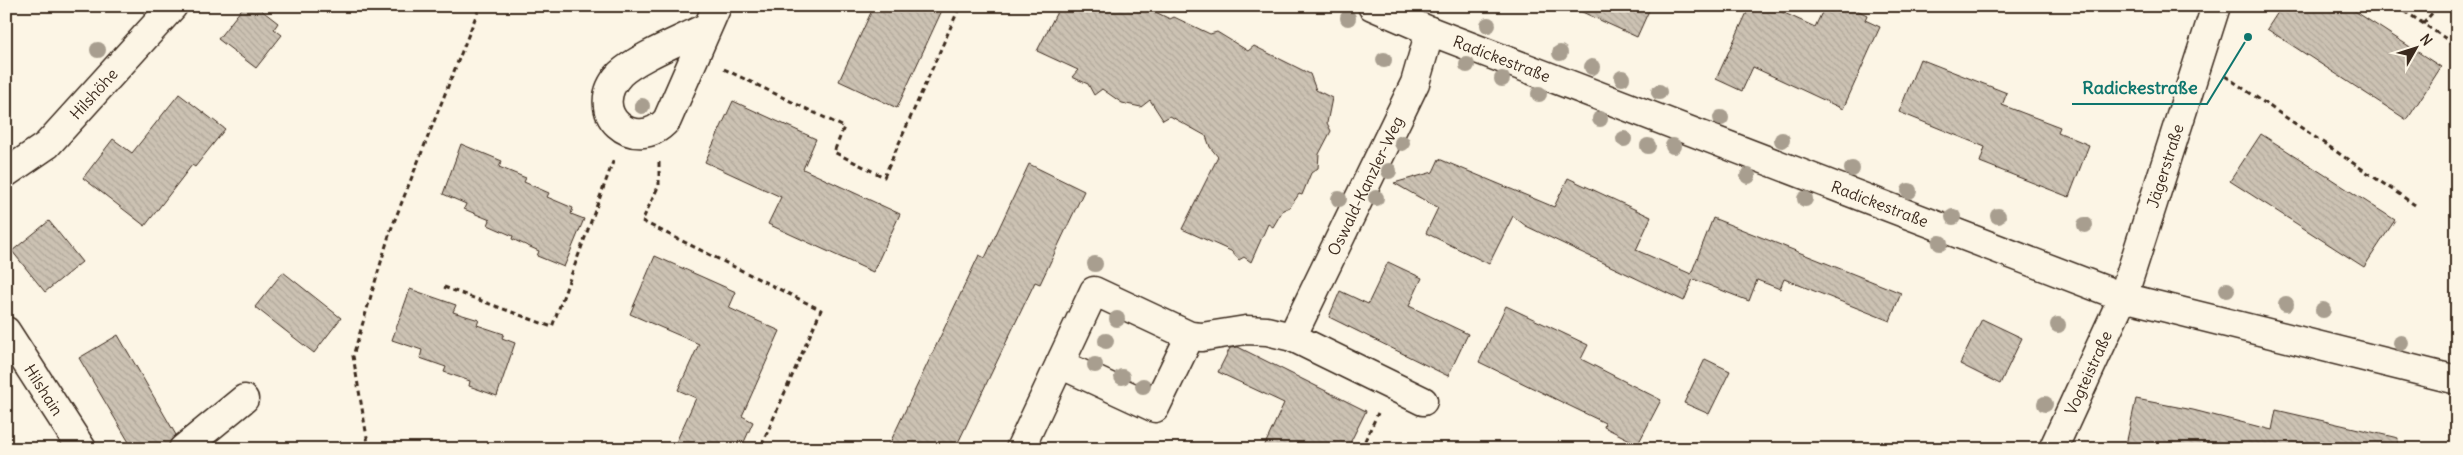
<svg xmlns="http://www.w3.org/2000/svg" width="2463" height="455" viewBox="0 0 2463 455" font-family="Delius,sans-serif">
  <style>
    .building { fill: url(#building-back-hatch); stroke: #3b2a1e }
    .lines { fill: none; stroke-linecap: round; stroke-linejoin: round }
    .minor-casing { stroke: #3b2a1e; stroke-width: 31 }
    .path { stroke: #3b2a1e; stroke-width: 3; stroke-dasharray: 5 4; stroke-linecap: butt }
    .minor { stroke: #fcf5e5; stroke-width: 28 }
    .tree { fill: #a89e8f }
    .labels { text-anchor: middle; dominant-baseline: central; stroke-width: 5; stroke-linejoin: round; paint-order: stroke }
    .street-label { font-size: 16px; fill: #3b2a1e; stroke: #fcf5e5 }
    .leader { fill: none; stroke: #0f766e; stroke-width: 2 }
    .callout-dot { fill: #0f766e; stroke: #fcf5e5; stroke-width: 2 }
    .callout-label { font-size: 18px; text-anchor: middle; font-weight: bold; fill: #0f766e; stroke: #fcf5e5; stroke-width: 5; stroke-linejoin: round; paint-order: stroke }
  </style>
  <defs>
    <pattern id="building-back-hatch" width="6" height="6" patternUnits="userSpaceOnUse" patternTransform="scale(1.25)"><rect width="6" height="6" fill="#ccc2b3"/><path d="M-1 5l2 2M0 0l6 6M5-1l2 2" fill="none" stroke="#b0a79a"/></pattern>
  </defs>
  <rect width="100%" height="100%" fill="#fcf5e5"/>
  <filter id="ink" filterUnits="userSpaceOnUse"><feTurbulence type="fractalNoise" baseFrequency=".02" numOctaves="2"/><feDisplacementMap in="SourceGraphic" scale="10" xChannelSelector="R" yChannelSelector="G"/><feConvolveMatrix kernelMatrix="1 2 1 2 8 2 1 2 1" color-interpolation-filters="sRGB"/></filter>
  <g filter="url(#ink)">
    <!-- building -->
    <g class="building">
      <polygon points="244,6 256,6 278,23 274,29 282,35 256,68 218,39"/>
      <polygon points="874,6 944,6 897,108 839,81"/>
      <polygon points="1060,6 1143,6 1170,19 1174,17 1210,34 1217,32 1248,51 1254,46 1310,74 1316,90 1332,98 1327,123 1331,131 1319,154 1318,168 1311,173 1302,195 1299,194 1290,207 1283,210 1273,227 1268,224 1251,262 1244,257 1239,260 1231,251 1182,229 1218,157 1210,147 1206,136 1170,116 1163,120 1150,100 1141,107 1122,103 1102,89 1094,95 1088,84 1072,77 1078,70 1037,51"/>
      <polygon points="1569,6 1651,6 1637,37"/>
      <polygon points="1750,6 1769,6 1815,27 1825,6 1849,6 1867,15 1865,20 1880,27 1843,109 1753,67 1742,91 1716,79"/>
      <polygon points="2282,6 2347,6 2441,67 2407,120 2267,29"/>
      <polygon points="1920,59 2007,93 2002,105 2060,127 2058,132 2089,145 2069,197 1980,162 1985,147 1899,112"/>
      <polygon points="179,94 225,129 195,167 192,165 145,226 83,178 113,139 132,153"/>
      <polygon points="733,101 816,139 803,169 900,214 873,272 768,224 781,197 705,162"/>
      <polygon points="2261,134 2395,220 2364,267 2230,181"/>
      <polygon points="461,144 502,161 499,167 526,178 524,182 549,193 547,197 573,208 571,214 584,219 564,267 537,256 539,251 512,239 513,236 488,225 490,220 464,209 466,204 443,194"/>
      <polygon points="1439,159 1554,207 1568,178 1651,217 1636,250 1691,274 1713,218 1901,293 1890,321 1784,279 1780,289 1757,280 1749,301 1693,279 1684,301 1526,226 1513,216 1489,264 1426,233 1438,208 1394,183 1433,172"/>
      <polygon points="1029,164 1084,191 1040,284 1035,282 955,449 887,449 979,255 985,258"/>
      <polygon points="49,221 82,262 45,292 12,251"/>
      <polygon points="655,256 736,292 729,308 780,331 742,416 753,422 741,449 673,449 696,398 678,390 699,344 630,314"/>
      <polygon points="1388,262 1422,278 1409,306 1468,334 1448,376 1329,317 1340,291 1368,304"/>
      <polygon points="283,272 341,318 314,353 255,307"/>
      <polygon points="410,289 456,305 453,312 479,320 477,325 504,334 502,338 515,343 497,396 469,386 470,381 444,372 446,367 420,358 422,350 392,340"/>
      <polygon points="1506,306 1588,345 1581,359 1661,400 1638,444 1604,427 1605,423 1479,362"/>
      <polygon points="1982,319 2022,338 2000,384 1960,364"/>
      <polygon points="118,335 176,435 168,446 163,449 133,449 79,358"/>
      <polygon points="1238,347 1366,411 1347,449 1263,449 1284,403 1218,372 1230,348"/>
      <polygon points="1705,359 1730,371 1709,414 1684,403"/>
      <polygon points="2136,399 2193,410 2272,430 2276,410 2398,438 2397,449 2125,449"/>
    </g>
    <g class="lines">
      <defs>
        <g id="minor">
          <path id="s1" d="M1372,6L1430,31L2123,297L2457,380"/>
          <path d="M707,27C684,39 638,57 620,74C584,112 635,156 667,120L717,6"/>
          <path id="s2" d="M6,173L47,145L173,6"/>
          <path id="s3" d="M6,331L82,449"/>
          <path id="s4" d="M1292,337L1415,83L1430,31"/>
          <polyline points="1060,364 1155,408 1190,336"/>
          <polyline points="183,449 244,399"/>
          <polyline points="1020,449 1094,291 1190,336 1202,337 1246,330 1267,331 1292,337 1423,401"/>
          <path id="s5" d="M2053,449L2123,297L2216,6"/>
        </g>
      </defs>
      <!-- minor casing -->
      <use href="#minor" class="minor-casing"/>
      <!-- path -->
      <g class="path">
        <polyline points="2397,6 2457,46"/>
        <polyline points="2423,24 2438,6"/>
        <polyline points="724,69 844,127 834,152 884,177 960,6"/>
        <polyline points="2225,76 2415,205"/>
        <polyline points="659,162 659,185 642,221 821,310 760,449"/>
        <polyline points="444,287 552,327 614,159"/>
        <polyline points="369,449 353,356 390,232 480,6"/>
        <polyline points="1361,449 1378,413"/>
      </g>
      <!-- minor -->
      <use href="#minor" class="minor"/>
    </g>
    <!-- trees -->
    <g class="tree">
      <circle cx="1348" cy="18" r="8"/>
      <circle cx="1488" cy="25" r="8"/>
      <circle cx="98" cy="50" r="8"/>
      <circle cx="1560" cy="53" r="8"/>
      <circle cx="1384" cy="60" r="8"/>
      <circle cx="1467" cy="65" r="8"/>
      <circle cx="1592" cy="67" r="8"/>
      <circle cx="1622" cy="78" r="8"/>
      <circle cx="1502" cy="79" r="8"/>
      <circle cx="1659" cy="92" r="8"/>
      <circle cx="1539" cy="94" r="8"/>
      <circle cx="642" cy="106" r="8"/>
      <circle cx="1721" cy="118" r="8"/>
      <circle cx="1600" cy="119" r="8"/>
      <circle cx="1624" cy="139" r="8"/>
      <circle cx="1782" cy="140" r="8"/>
      <circle cx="1402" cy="143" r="8"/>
      <circle cx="1648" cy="146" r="8"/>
      <circle cx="1673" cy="146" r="8"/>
      <circle cx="1852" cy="169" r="8"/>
      <circle cx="1389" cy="171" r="8"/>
      <circle cx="1748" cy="176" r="8"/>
      <circle cx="1909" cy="191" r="8"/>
      <circle cx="1376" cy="198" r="8"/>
      <circle cx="1339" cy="199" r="8"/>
      <circle cx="1805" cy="199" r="8"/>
      <circle cx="1998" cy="216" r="8"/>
      <circle cx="1953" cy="217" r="8"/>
      <circle cx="2085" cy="225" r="8"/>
      <circle cx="1940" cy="243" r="8"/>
      <circle cx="1095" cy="264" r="8"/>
      <circle cx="2227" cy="290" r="8"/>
      <circle cx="2286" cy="304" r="8"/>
      <circle cx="2323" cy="310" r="8"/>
      <circle cx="1117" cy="319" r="8"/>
      <circle cx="2058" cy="325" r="8"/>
      <circle cx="1106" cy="341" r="8"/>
      <circle cx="2401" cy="343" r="8"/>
      <circle cx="1095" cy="365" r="8"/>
      <circle cx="1122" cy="377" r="8"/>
      <circle cx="1143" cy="386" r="8"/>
      <circle cx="2045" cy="404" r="8"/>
    </g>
  </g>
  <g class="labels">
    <!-- street labels -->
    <g class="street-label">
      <text stroke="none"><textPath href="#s1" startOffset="140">Radickestraße</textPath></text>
      <text stroke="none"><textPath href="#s2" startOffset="119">Hilshöhe</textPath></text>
      <text stroke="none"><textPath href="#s5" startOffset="305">Jägerstraße</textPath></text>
      <text stroke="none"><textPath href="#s4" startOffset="168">Oswald-Kanzler-Weg</textPath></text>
      <text stroke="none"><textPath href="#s1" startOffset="545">Radickestraße</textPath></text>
      <text stroke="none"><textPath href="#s5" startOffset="84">Vogteistraße</textPath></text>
      <text stroke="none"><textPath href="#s3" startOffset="70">Hilshain</textPath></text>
    </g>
  </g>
  <!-- callouts -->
  <path class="leader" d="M2248 37L2207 104H2072"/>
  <circle class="callout-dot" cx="2248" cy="37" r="5"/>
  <g class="callout-label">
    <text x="2140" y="94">Radickestraße</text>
  </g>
  <!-- margin -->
  <rect width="2463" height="455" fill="none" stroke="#fcf5e5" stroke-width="25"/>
  <rect x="12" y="12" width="2438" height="430" fill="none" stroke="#3b2a1e" stroke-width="2" filter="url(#ink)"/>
  <!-- north arrow -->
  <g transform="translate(2416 48) rotate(51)" stroke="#fcf5e5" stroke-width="4" paint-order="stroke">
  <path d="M0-4L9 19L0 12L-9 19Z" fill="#3b2a1e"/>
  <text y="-8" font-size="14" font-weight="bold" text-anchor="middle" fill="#3b2a1e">N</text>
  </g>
</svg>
